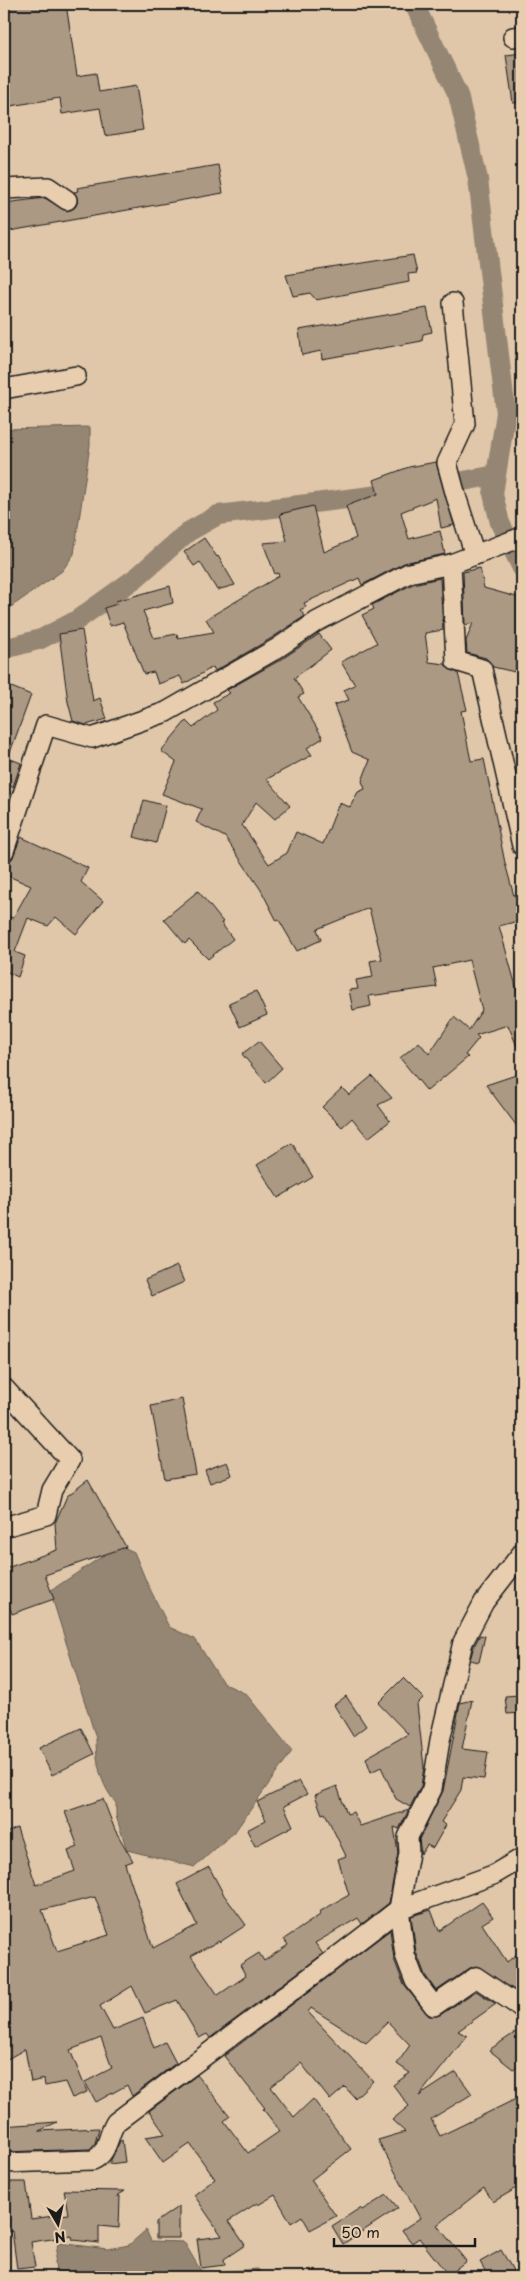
<svg xmlns="http://www.w3.org/2000/svg" width="526" height="2281" viewBox="0 0 526 2281" font-family="'Playpen Sans',sans-serif">
  <style>
    .water { fill: #958673; stroke: #655c50 }
    .lines { fill: none; stroke-linecap: round; stroke-linejoin: round }
    .canal { stroke: #958673; stroke-width: 20 }
    .building { fill: #ac9984; stroke: #1c1c1c; fill-rule: evenodd }
    .minor-casing { stroke: #1c1c1c; stroke-width: 22 }
    .minor { stroke: #e8ceaf; stroke-width: 19 }
  </style>
  <rect width="100%" height="100%" fill="#e0c7a9"/>
  <filter id="ink" filterUnits="userSpaceOnUse"><feTurbulence type="fractalNoise" baseFrequency=".02" numOctaves="2"/><feDisplacementMap in="SourceGraphic" scale="10" xChannelSelector="R" yChannelSelector="G"/><feConvolveMatrix kernelMatrix="1 2 1 2 8 2 1 2 1" color-interpolation-filters="sRGB"/></filter>
  <g filter="url(#ink)">
    <!-- water -->
    <g class="water">
      <polygon points="90,427 90,445 74,554 62,571 8,609 4,610 4,429"/>
      <path d="M119,1545L134,1552L147,1583L169,1627L195,1639L223,1683L246,1694L292,1751L236,1830L195,1867L127,1850L116,1816V1803C100,1784 96,1762 96,1738L50,1591Z"/>
      <polygon points="146,2230 151,2241 184,2242 202,2273 258,2269 262,2277 56,2277 55,2262 58,2243 108,2249 129,2245"/>
    </g>
    <g class="lines">
      <!-- canal -->
      <g class="canal">
        <polyline points="414,4 458,95 478,179 506,413 493,494 500,523 522,568"/>
        <polyline points="436,486 496,475"/>
        <polyline points="8,648 41,639 77,620 137,577 188,532 218,515 395,493"/>
      </g>
    </g>
    <!-- building -->
    <g class="building">
      <polygon points="4,4 66,4 77,76 96,73 99,92 136,86 143,130 105,136 100,108 62,114 60,98 4,107"/>
      <polygon points="522,53 522,102 513,103 506,55"/>
      <polygon points="218,165 223,193 4,232 4,203 45,198 67,211 76,206 78,200 74,192 78,191 77,188"/>
      <polygon points="413,255 417,273 408,274 409,282 316,300 310,293 293,296 286,275"/>
      <polygon points="427,308 432,332 423,334 422,341 322,359 321,351 302,355 299,330"/>
      <polygon points="436,462 454,525 441,528 436,498 401,512 409,539 440,531 445,554 404,563 362,585 359,578 304,603 306,607 300,610 305,616 270,639 215,671 213,667 184,684 180,676 158,684 154,672 144,674 123,622 110,626 104,608 117,604 116,601 170,586 173,603 143,611 154,638 177,634 178,638 214,632 206,619 279,576 278,573 275,574 263,543 287,541 280,514 313,506 324,552 356,538 346,506 378,494 374,480 409,467"/>
      <polygon points="204,538 217,557 218,556 235,585 217,590 200,562 194,566 184,552"/>
      <polygon points="480,568 484,588 520,598 522,639 519,640 515,672 493,667 486,658 467,653 466,641 473,623 465,625 463,572"/>
      <polygon points="440,578 443,630 425,633 429,662 445,664 448,668 458,673 467,710 461,711 471,761 484,759 505,863 514,896 522,894 522,920 499,926 519,997 522,996 522,1058 508,1025 476,1035 479,1038 465,1055 468,1057 427,1091 400,1058 419,1042 429,1054 454,1017 469,1030 482,1010 469,960 433,968 437,987 369,996 371,1006 353,1010 349,990 358,989 356,980 373,977 370,961 382,959 369,908 317,929 321,940 297,951 279,920 277,921 261,890 225,837 196,822 202,809 162,794 176,762 161,751 186,721 193,728 217,710 213,702 230,693 227,690 282,659 319,634 331,650 294,678 304,694 298,697 323,738 307,748 312,755 267,779 290,806 275,819 256,802 242,825 269,864 287,853 296,832 323,844 339,803 350,807 358,792 365,789 362,781 370,760 352,752 334,705 349,700 344,690 355,685 341,662 377,643 362,615 374,609 372,605 413,584"/>
      <polygon points="82,630 93,701 100,698 107,719 86,725 73,721 68,702 59,634"/>
      <polygon points="4,684 31,695 8,758 21,763 13,787 4,784"/>
      <polygon points="144,800 166,806 156,843 134,837"/>
      <polygon points="21,837 88,868 81,882 103,901 76,934 56,917 48,926 28,918 15,952 25,956 18,977 7,972 5,978 4,915 13,918 31,886 4,874 4,862 12,859"/>
      <polygon points="198,891 223,922 221,923 233,939 208,959 189,940 185,944 164,919"/>
      <polygon points="256,991 267,1015 240,1027 229,1003"/>
      <polygon points="259,1041 282,1068 266,1083 242,1054"/>
      <polygon points="522,1073 522,1133 486,1085"/>
      <polygon points="372,1076 392,1098 378,1105 390,1121 368,1138 352,1118 342,1127 322,1107 342,1088 349,1095"/>
      <polygon points="292,1143 313,1177 278,1198 257,1165"/>
      <polygon points="177,1266 184,1282 152,1296 145,1280"/>
      <polygon points="182,1399 196,1474 165,1479 151,1406"/>
      <polygon points="227,1462 232,1475 210,1483 205,1470"/>
      <polygon points="88,1480 126,1547 45,1575 54,1599 12,1614 4,1592 4,1569 57,1550 55,1523 67,1496"/>
      <polygon points="480,1635 485,1636 479,1662 470,1660 474,1646"/>
      <polygon points="403,1678 423,1698 417,1704 424,1767 421,1786 410,1807 396,1799 381,1767 371,1772 366,1758 408,1734 378,1703"/>
      <polygon points="520,1695 522,1713 507,1714 505,1696"/>
      <polygon points="346,1696 366,1726 353,1736 334,1705"/>
      <polygon points="472,1700 462,1749 488,1752 484,1779 463,1777 461,1790 441,1822 446,1825 433,1848 427,1845 421,1854 419,1839 443,1791 460,1703"/>
      <polygon points="81,1728 94,1754 52,1775 39,1748"/>
      <polygon points="299,1781 307,1794 284,1806 293,1826 255,1846 247,1830 266,1820 257,1802"/>
      <path d="M337,1786L347,1814L353,1812L360,1826L409,1810L399,1829L394,1827L398,1853L389,1903L362,1924L358,1918L315,1943L323,1954L210,2038L207,2034L199,2038L177,2000L145,2013L132,1986L100,2006L113,2030L143,2018L154,2048L165,2042L176,2063L132,2096L127,2085L96,2102L85,2082L112,2068L101,2038L70,2050L87,2092L72,2098L65,2082L45,2086L44,2079L31,2082L25,2049L4,2061V1834L17,1828L36,1885L75,1871L68,1851L78,1847L65,1812L103,1799L115,1830L133,1861L125,1864L153,1948L197,1925L177,1884L209,1867L224,1895L246,1925L220,1942L219,1941L191,1956L218,1995L246,1976L240,1965L259,1953L264,1961L288,1945L284,1939L320,1915L319,1912L349,1895L338,1859L346,1856L325,1813L322,1814L315,1795ZM95,1897L109,1935L57,1951L42,1910Z"/>
      <polygon points="482,1902 493,1917 482,1924 507,1962 522,1950 522,1995 476,1966 470,1968 436,1991 425,1975 416,1952 411,1916 431,1910 439,1931"/>
      <polygon points="390,1930 394,1959 404,1985 429,2016 440,2015 476,1991 496,2004 458,2031 467,2036 419,2096 456,2072 472,2094 431,2119 440,2136 522,2096 522,2185 493,2202 484,2188 437,2225 466,2261 448,2275 419,2238 412,2243 402,2230 420,2218 378,2140 405,2132 392,2120 409,2106 393,2085 410,2073 397,2064 410,2045 388,2022 366,2043 311,2008 308,2012 373,2081 355,2098 345,2087 330,2100 301,2063 271,2087 294,2117 313,2099 351,2149 311,2180 336,2216 310,2230 302,2216 291,2223 275,2195 258,2205 257,2203 229,2221 245,2245 224,2259 225,2265 201,2268 197,2239 222,2236 194,2195 215,2179 190,2144 163,2163 145,2137 165,2134 149,2111 197,2075 230,2116 224,2121 248,2153 280,2131 263,2109 265,2108 224,2056"/>
      <polygon points="522,2028 522,2064 513,2069 489,2050"/>
      <polygon points="57,2122 39,2131 99,2128 95,2143 90,2149 4,2152 4,2126"/>
      <polygon points="122,2140 125,2162 109,2164 120,2141"/>
      <polygon points="4,2182 26,2182 31,2219 68,2214 64,2190 125,2191 117,2196 120,2196 119,2228 99,2226 99,2243 73,2240 72,2236 31,2242 35,2267 17,2269 12,2231 9,2232"/>
      <polygon points="387,2195 398,2208 343,2244 332,2226 360,2208 362,2210"/>
      <polygon points="179,2206 179,2238 156,2238 156,2222"/>
      <polygon points="501,2250 517,2277 489,2277 480,2262"/>
    </g>
    <g class="lines">
      <defs>
        <g id="minor">
          <polyline points="513,37 522,36"/>
          <polyline points="4,189 48,187 67,200"/>
          <polyline points="453,303 465,424 447,463 456,496 475,555"/>
          <polyline points="4,389 76,376"/>
          <polyline points="451,564 456,661 482,669 522,846"/>
          <polyline points="4,851 46,725 92,738 166,712 276,649 316,622 409,573 451,564 522,537"/>
          <polyline points="4,1388 70,1460 52,1490 46,1515 4,1527"/>
          <polyline points="522,1858 493,1875 399,1909 405,1955 415,1981 434,2006 476,1977 522,2008"/>
          <path d="M4,2163L93,2160C109,2153 107,2135 116,2122C210,2051 306,1982 399,1909L409,1853L408,1837L432,1789L440,1740L463,1642L484,1602L522,1553"/>
        </g>
      </defs>
      <!-- minor casing -->
      <use href="#minor" class="minor-casing"/>
      <!-- minor -->
      <use href="#minor" class="minor"/>
    </g>
  </g>
  <!-- margin -->
  <rect width="526" height="2281" fill="none" stroke="#e8ceaf" stroke-width="20"/>
  <rect x="10" y="10" width="506" height="2261" fill="none" stroke="#1c1c1c" stroke-width="2" filter="url(#ink)"/>
  <!-- north arrow -->
  <g transform="translate(58 2224) rotate(171)" stroke="#e8ceaf" stroke-width="4" paint-order="stroke">
  <path d="M0-4L9 19L0 12L-9 19Z" fill="#1c1c1c"/>
  <text y="-8" font-size="14" font-weight="bold" text-anchor="middle" fill="#1c1c1c">N</text>
  </g>
  <!-- scale -->
  <path d="M334 2238v8h141v-8" fill="none" stroke="#1c1c1c" stroke-width="2.5"/>
  <text x="341" y="2238" font-size="15" fill="#1c1c1c" stroke="#e8ceaf" stroke-width="4" paint-order="stroke">50 m</text>
</svg>
